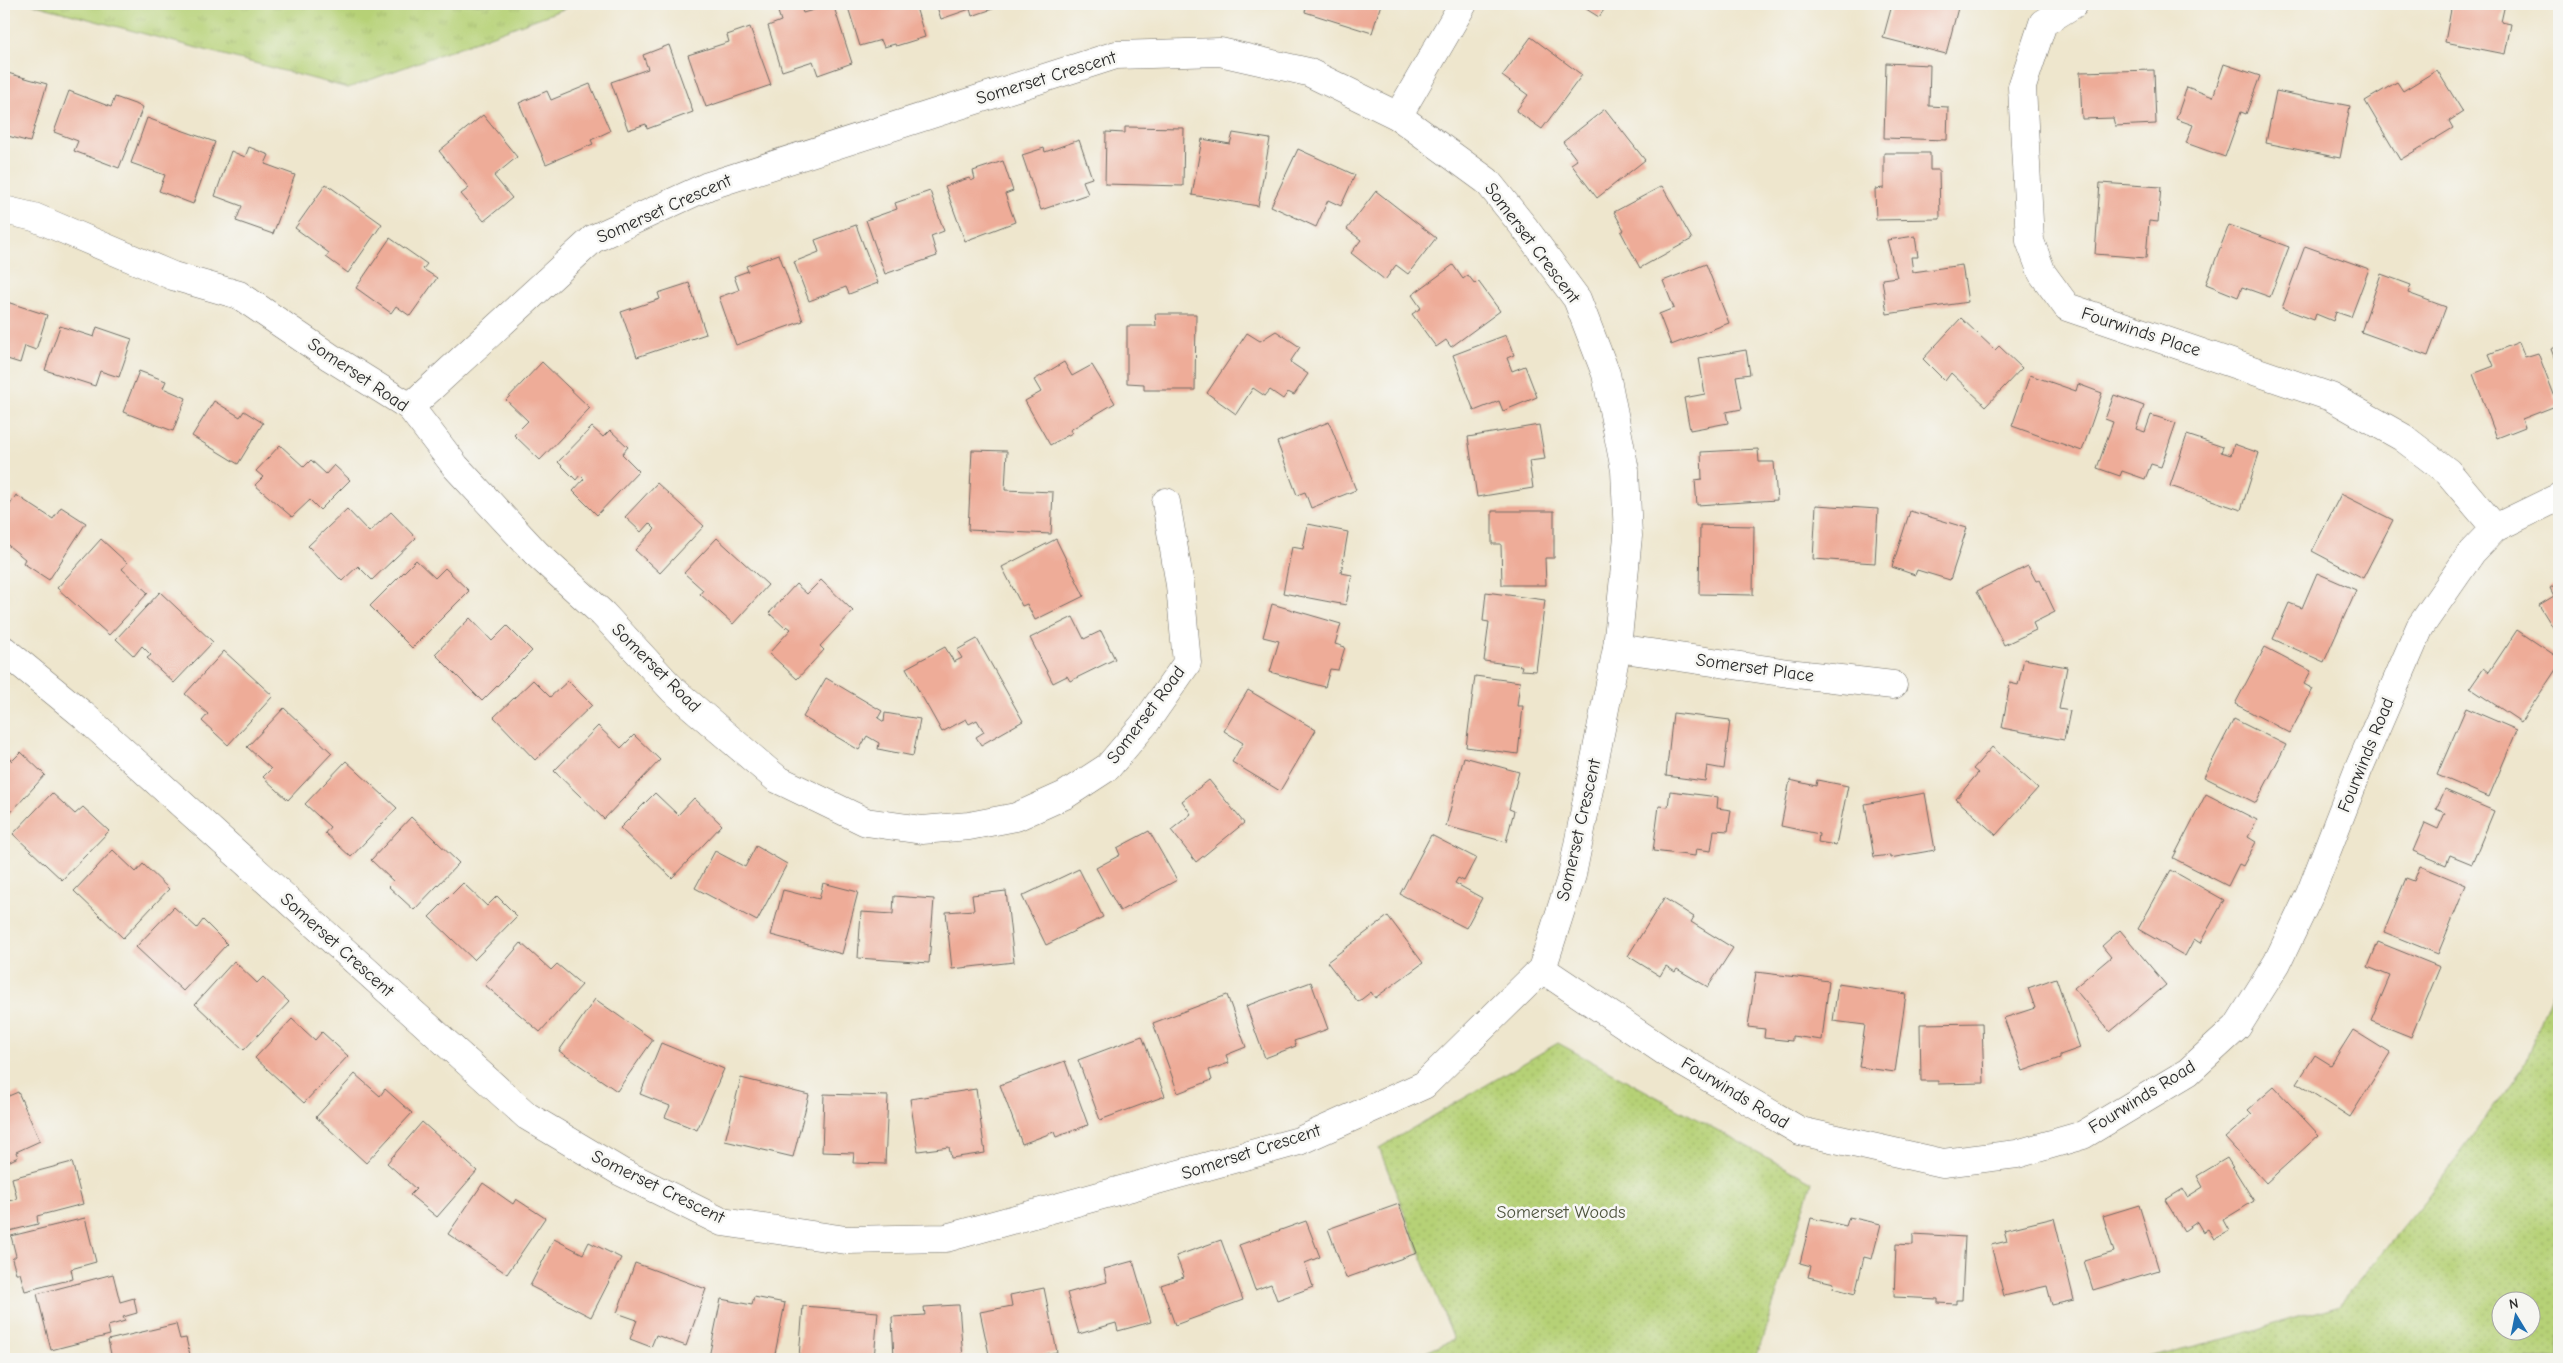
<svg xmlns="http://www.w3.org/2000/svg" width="2563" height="1363" viewBox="0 0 2563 1363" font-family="'Comic Neue',sans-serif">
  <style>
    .grass { fill: url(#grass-tufts); stroke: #707e50 }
    .park { fill: url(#park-dots); stroke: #707e50; fill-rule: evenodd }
    .building { fill: #eeac98 }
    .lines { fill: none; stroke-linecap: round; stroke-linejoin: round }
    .minor-casing { stroke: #6f6c64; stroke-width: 29 }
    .minor { stroke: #fff; stroke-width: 28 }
    .labels { text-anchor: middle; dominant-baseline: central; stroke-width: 5; stroke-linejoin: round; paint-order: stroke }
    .street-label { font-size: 18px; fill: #2b2b2b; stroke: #f6f6f2 }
    .park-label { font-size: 18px; fill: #4e543e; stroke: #f6f6f2 }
  </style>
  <defs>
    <pattern id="grass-tufts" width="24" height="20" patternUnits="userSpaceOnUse" patternTransform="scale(1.25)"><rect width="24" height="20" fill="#b6d176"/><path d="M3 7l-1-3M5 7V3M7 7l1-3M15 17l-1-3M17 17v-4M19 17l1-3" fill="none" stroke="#9db466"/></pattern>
    <pattern id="park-dots" width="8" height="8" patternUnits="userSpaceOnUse" patternTransform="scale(1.25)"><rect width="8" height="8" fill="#b6d176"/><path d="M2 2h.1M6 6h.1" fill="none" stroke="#9db466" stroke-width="1.8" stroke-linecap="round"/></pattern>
  </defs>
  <rect width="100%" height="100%" fill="#f6f6f2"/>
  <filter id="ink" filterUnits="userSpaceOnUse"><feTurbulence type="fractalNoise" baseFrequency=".02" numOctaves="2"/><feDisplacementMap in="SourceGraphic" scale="10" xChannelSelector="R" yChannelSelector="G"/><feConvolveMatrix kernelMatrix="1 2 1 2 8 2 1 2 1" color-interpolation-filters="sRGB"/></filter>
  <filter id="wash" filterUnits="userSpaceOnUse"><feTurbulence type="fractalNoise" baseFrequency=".0096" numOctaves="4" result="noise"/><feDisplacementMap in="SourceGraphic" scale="20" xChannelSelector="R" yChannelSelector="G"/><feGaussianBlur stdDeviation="1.12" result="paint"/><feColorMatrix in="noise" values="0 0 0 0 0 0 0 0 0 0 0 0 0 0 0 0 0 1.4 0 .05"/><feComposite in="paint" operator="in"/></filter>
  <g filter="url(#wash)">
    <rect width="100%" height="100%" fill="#eee6cd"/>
    <!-- grass -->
    <polygon class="grass" points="32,4 577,4 348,88"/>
    <!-- park -->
    <g class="park">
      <path d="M2559,974V1359H2139L2225,1339L2339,1305L2426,1200L2522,1069ZM2500,1300H2530V1330H2500Z"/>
      <polygon points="1558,1043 1812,1182 1756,1359 1409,1359 1454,1340 1379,1148"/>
    </g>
    <g id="blocks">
      <!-- building -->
      <g class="building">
        <polygon points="833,4 852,63 818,75 813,61 782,71 768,26 781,21 778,12 800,5 803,13"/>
        <polygon points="847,4 915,4 925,37 896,46 895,44 884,47 881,40 860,46"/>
        <polygon points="936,4 1007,4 972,16 970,9 941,19"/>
        <polygon points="1307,4 1381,4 1372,33 1305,12"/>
        <polygon points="1578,4 1608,4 1599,17"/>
        <polygon points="1904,4 1959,4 1946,54 1883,38 1892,5 1903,7"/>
        <polygon points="2452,4 2505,4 2501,22 2511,24 2505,54 2445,42"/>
        <polygon points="750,27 771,85 706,107 688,55 729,42 727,35"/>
        <polygon points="1531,37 1582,75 1542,129 1516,111 1528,95 1502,76"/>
        <polygon points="669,45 693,112 647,129 646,124 628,130 611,82 648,69 643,55"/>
        <polygon points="1886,63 1930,65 1929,106 1948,107 1947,140 1884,138"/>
        <polygon points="2224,64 2260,76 2246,114 2241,112 2225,157 2186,143 2193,125 2176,119 2187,87 2213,97"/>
        <polygon points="2154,70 2156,124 2115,126 2113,118 2082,119 2080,72"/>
        <polygon points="2437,70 2463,112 2449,121 2453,128 2400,160 2365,101 2397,82 2403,91"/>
        <polygon points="4,72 47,84 30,142 4,135"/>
        <polygon points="590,84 610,131 591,140 593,144 546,164 519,103 547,91 551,100"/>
        <polygon points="69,91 111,107 115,97 143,107 119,168 74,151 78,141 54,132"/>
        <polygon points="2276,91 2350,106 2340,158 2266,143"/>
        <polygon points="1605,109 1645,160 1597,198 1571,164 1577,160 1563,142"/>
        <polygon points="483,115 517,157 494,176 512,198 484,221 461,194 469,188 439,151"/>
        <polygon points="147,118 215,142 193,204 159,191 165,175 131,163"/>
        <polygon points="1125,127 1184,128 1183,186 1105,184 1106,132 1125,133"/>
        <polygon points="1233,133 1270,139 1258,206 1192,195 1202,139 1230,144"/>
        <polygon points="1079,140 1092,178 1083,181 1088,194 1041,210 1022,155 1044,148 1045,152"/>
        <polygon points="249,147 269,155 265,164 295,175 273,234 236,221 242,206 215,196 231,151 245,157"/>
        <polygon points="1298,149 1355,175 1341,206 1328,200 1316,227 1271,206"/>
        <polygon points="1884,153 1930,153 1930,170 1939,170 1940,219 1876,220 1875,189 1884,188"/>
        <polygon points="1003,161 1013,191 1005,194 1015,222 965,241 945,186 969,178 971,181 975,179 973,171"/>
        <polygon points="2100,183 2161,187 2158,222 2149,221 2146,258 2095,254"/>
        <polygon points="326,184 382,224 348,273 326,257 329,253 295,228"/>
        <polygon points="1662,186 1692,239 1640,268 1621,232 1624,230 1614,212"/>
        <polygon points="930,191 944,231 931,236 937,256 885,274 866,220 897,209 895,203"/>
        <polygon points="1376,191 1436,238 1408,274 1396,265 1385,280 1351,253 1361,240 1347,229"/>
        <polygon points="856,225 878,283 849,294 846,287 809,301 794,262 819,252 815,240"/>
        <polygon points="2229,225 2289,247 2270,297 2242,287 2238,297 2206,284"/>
        <polygon points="1915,236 1918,257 1911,257 1913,272 1962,265 1968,302 1887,314 1882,279 1897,277 1887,240"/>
        <polygon points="390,238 427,264 423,269 437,278 410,316 396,306 391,313 356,288"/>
        <polygon points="2305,246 2369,269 2351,317 2336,312 2333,321 2316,314 2314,320 2282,308"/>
        <polygon points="779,254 803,321 736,345 719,297 739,290 734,276 748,271 746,266"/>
        <polygon points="1706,264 1729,323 1671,345 1659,314 1674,308 1663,281"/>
        <polygon points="1453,265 1463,279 1468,275 1475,284 1478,281 1500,311 1451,347 1446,340 1436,347 1412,314 1421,308 1412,295"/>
        <polygon points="2381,274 2411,285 2408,293 2446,307 2428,356 2361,332"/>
        <polygon points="689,283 706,334 637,357 621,312 660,299 658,293"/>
        <polygon points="4,301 47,315 36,350 25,346 20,363 4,358"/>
        <polygon points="1155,314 1196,314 1195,390 1144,390 1144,384 1127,383 1127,326 1156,326"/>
        <polygon points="1961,318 1995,350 1999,346 2022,368 1986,406 1951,373 1945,381 1923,359"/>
        <polygon points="60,326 94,337 97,327 132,339 119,377 100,371 95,386 45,370"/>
        <polygon points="1276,331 1300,347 1290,362 1308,374 1294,395 1288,392 1283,399 1270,390 1265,396 1253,388 1236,414 1207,393 1247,333 1260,341"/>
        <polygon points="1506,335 1514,355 1507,358 1512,371 1525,366 1537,397 1503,411 1499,401 1474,411 1453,355"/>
        <polygon points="2519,342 2525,357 2538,353 2558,405 2522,419 2525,427 2497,438 2473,374 2494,366 2489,354"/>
        <polygon points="2559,346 2559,370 2551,349"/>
        <polygon points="1746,350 1750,374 1736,376 1742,409 1726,412 1728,423 1690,430 1684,398 1705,394 1699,358"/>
        <polygon points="542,362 590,408 540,460 514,435 528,421 506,400"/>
        <polygon points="1064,362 1072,376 1092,365 1115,403 1070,430 1072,433 1050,445 1025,401 1041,392 1034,380"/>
        <polygon points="139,371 166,381 163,388 186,398 173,431 123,412"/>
        <polygon points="2030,375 2076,391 2078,384 2102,393 2082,451 2012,426"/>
        <polygon points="2114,395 2144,406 2136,429 2145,432 2151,415 2176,423 2161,467 2151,464 2145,479 2122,471 2120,476 2097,468 2113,422 2105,419"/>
        <polygon points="214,401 240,417 244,411 263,423 238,464 192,436"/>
        <polygon points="1329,422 1356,490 1311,508 1305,492 1297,495 1277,442"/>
        <polygon points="1539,425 1545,459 1529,461 1533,488 1477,497 1468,437"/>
        <polygon points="592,427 603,437 610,430 628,447 622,454 639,471 597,515 573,491 584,479 580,475 576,480 558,462"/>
        <polygon points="2187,435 2223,447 2221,452 2231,455 2234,444 2259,453 2241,510 2170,486"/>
        <polygon points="280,445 304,467 311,460 326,474 334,465 350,480 320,510 310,500 292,517 255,485 263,477 256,471"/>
        <polygon points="1758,449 1759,462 1774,462 1777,500 1697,505 1695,480 1702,479 1701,452"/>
        <polygon points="972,450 1007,451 1005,490 1053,492 1051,534 968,530"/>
        <polygon points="657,483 704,526 660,573 635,550 655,529 649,523 641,532 625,517"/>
        <polygon points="2341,494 2393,520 2363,578 2312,551"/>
        <polygon points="16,495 53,519 61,507 86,523 49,580 23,563 25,559 4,542 4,514"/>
        <polygon points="1816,505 1878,509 1875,563 1813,559"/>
        <polygon points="347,509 369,532 391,512 416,538 372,580 358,566 342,581 308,546"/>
        <polygon points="1492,511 1554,511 1554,558 1545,558 1546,585 1502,585 1501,544 1492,544"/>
        <polygon points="1910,511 1967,528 1950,580 1917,570 1915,575 1892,567"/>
        <polygon points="1308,524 1348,532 1341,573 1352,575 1346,605 1283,593 1292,547 1303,549"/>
        <polygon points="1700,525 1754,526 1753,595 1699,594"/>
        <polygon points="717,538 768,585 733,624 700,594 703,590 684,573"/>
        <polygon points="101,539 127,563 122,569 148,593 109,635 57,588"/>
        <polygon points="1056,539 1084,596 1035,620 1027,604 1022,606 1002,567"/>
        <polygon points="416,560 435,578 445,568 469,591 412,648 370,606"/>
        <polygon points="2028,566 2036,581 2040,580 2055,612 2033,623 2036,630 2004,645 1977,591"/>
        <polygon points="2317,573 2356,590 2324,662 2273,639 2289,603 2302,608"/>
        <polygon points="821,580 853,611 820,646 824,650 797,679 769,653 791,629 787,626 785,628 769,613 796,584 807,594"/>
        <polygon points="2559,582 2559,637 2539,605 2554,596 2550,588"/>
        <polygon points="160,592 213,642 174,683 147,658 151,655 142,646 134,656 116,639"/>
        <polygon points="1486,592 1545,600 1536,671 1521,670 1522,666 1484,661 1489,622 1483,621"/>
        <polygon points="1272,604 1341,624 1335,644 1345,647 1338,670 1330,669 1325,687 1270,672 1279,641 1263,637"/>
        <polygon points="1073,617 1084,639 1101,631 1115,659 1070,681 1067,676 1053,683 1030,638"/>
        <polygon points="470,618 492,641 507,626 532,651 482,701 435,654"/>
        <polygon points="2517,630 2559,658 2559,665 2521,722 2470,688 2484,668 2489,672"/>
        <polygon points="977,639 1023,721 981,745 976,737 984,732 977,720 969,724 966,719 942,732 906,668 945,647 954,662 962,658 957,650"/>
        <polygon points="2265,647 2311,671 2304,684 2313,689 2290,733 2235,704"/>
        <polygon points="224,651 273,696 228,745 202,721 208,714 185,694"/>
        <polygon points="2024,659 2067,667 2059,709 2070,711 2064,740 2002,728 2010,683 2018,685"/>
        <polygon points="1475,676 1520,682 1517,706 1523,706 1518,754 1466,747"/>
        <polygon points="826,678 882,711 878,718 884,722 885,713 920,719 913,756 878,749 879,743 867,736 859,750 803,717"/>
        <polygon points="533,680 550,697 568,681 592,705 535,760 494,717"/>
        <polygon points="1248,690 1316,730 1280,791 1232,762 1243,743 1224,731"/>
        <polygon points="284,708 332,753 288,800 263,777 271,769 247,747"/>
        <polygon points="2466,708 2517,730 2489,797 2437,775"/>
        <polygon points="1673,713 1730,720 1724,769 1707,766 1705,781 1666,776"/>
        <polygon points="2234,719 2286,745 2256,803 2204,777"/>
        <polygon points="598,726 621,748 634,735 660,760 604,819 554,771"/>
        <polygon points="1992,747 2038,788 1996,835 1956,799 1978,773 1973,769"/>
        <polygon points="21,752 45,775 4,820 4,753 12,761"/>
        <polygon points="1464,757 1519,772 1509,809 1514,811 1506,842 1446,826"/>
        <polygon points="346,761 397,808 351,857 325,833 330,827 305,804"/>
        <polygon points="1209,780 1244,823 1196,862 1171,830 1191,814 1182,801"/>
        <polygon points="1790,780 1816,786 1817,780 1848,786 1836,845 1818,842 1819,834 1781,826"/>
        <polygon points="2445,790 2494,811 2472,864 2450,855 2446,865 2413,851 2425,823 2438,829 2445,813 2436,809"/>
        <polygon points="1670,791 1718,797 1717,808 1731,810 1728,831 1714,830 1711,851 1696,849 1695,856 1653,851 1659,806 1668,807"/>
        <polygon points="52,793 75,814 83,807 109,831 62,880 13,834"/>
        <polygon points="655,793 678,815 694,798 722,825 672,878 620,828"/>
        <polygon points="1925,793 1935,850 1890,858 1890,855 1874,857 1865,804"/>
        <polygon points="2206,794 2257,820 2248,837 2256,842 2243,866 2239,864 2228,886 2173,858"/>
        <polygon points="411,817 459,863 414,910 389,887 394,882 371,860"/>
        <polygon points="1149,831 1177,880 1120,911 1096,868 1120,855 1117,848"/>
        <polygon points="1431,835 1476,858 1464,881 1458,878 1455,883 1482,898 1466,928 1400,894"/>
        <polygon points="756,846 787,864 757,921 695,888 715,851 745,867"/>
        <polygon points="113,850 136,872 143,864 169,889 123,938 74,891"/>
        <polygon points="2420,866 2466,885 2438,954 2384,932 2406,878 2414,881"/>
        <polygon points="1079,869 1103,917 1046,945 1022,896"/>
        <polygon points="2171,870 2224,900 2200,943 2194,939 2185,956 2138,929"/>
        <polygon points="463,883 487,906 497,896 517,916 474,960 429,917"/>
        <polygon points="823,883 858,892 842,954 771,935 783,890 819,899"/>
        <polygon points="1006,891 1014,962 952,969 946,912 974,910 972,895"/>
        <polygon points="894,896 934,899 929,963 858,958 861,912 893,914"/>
        <polygon points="1664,898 1694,917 1691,922 1733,948 1708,987 1677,969 1675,972 1666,966 1660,976 1628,956"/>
        <polygon points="174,907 197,928 203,920 227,944 183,991 136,947"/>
        <polygon points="1388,916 1423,963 1375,998 1371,992 1358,1002 1327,962"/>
        <polygon points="2120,930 2166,985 2110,1032 2074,988 2111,957 2102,946"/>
        <polygon points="2378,942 2440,967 2411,1037 2371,1021 2390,976 2368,967"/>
        <polygon points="521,943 551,970 557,964 582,985 540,1032 485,985"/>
        <polygon points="234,961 257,983 263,977 289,1002 244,1050 195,1004"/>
        <polygon points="1756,972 1829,981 1822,1040 1792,1036 1792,1041 1764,1038 1765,1029 1748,1027"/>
        <polygon points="2056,978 2080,1048 2060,1055 2060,1058 2023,1071 2004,1018 2035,1008 2028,988"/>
        <polygon points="1311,982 1328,1029 1294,1041 1296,1046 1265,1058 1246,1006"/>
        <polygon points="1838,984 1906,994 1895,1072 1859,1067 1865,1025 1833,1021"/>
        <polygon points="1227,995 1246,1047 1226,1055 1229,1063 1209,1070 1212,1080 1178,1093 1153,1023"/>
        <polygon points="595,999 653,1040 617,1091 559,1051"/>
        <polygon points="292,1019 315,1040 322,1032 348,1056 304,1103 255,1058"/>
        <polygon points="1982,1023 1984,1083 1938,1084 1938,1081 1921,1081 1920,1024"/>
        <polygon points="2353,1030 2390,1053 2350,1117 2297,1083 2315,1055 2331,1065"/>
        <polygon points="1142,1036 1165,1096 1100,1120 1078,1060"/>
        <polygon points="661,1043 724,1069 697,1130 665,1117 670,1106 640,1094"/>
        <polygon points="1065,1061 1088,1125 1056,1137 1054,1132 1022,1144 1000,1085"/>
        <polygon points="355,1074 380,1096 385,1089 412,1113 366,1163 316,1117"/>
        <polygon points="741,1078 809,1095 793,1157 725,1141"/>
        <polygon points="2274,1087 2319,1135 2266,1183 2225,1138 2252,1114 2248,1110"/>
        <polygon points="976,1089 985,1153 951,1158 949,1147 918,1151 910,1099"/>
        <polygon points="18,1092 40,1141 16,1152 18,1157 4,1164 4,1098"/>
        <polygon points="824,1094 888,1096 885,1164 853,1163 854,1153 822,1152"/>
        <polygon points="422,1122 477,1171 437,1217 410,1195 416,1189 387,1163"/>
        <polygon points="2227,1158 2254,1201 2223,1220 2229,1231 2214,1239 2208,1229 2203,1232 2197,1222 2184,1231 2165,1200 2183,1189 2187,1197 2203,1187 2197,1176"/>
        <polygon points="72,1162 83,1204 37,1216 38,1224 5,1232 4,1202 17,1199 12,1178"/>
        <polygon points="483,1183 513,1204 516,1199 545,1218 507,1274 448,1234"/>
        <polygon points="1399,1204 1417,1253 1346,1278 1328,1229"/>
        <polygon points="2139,1205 2159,1270 2093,1290 2084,1261 2114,1252 2103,1216"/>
        <polygon points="1849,1217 1881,1224 1872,1259 1864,1257 1855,1294 1833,1288 1834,1283 1808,1277 1811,1266 1800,1263 1811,1218 1846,1226"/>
        <polygon points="85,1218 96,1262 71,1269 73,1279 25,1291 20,1273 16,1273 12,1259 16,1256 11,1236"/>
        <polygon points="2054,1218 2074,1300 2052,1305 2047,1286 2004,1296 1991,1245 2007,1241 2004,1230"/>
        <polygon points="1306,1221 1320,1257 1305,1263 1313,1287 1277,1300 1271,1284 1255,1290 1239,1245"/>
        <polygon points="1913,1234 1965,1237 1962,1300 1956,1300 1956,1304 1938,1303 1938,1299 1894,1297 1896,1244 1913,1245"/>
        <polygon points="554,1239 583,1254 589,1242 621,1258 591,1317 530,1286"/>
        <polygon points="1221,1240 1243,1300 1175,1325 1161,1285 1184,1277 1176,1256"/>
        <polygon points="1133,1261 1151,1322 1118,1331 1116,1323 1079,1334 1067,1293 1107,1282 1104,1269"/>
        <polygon points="635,1263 706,1289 686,1346 656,1335 651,1347 630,1339 637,1320 617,1313"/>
        <polygon points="113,1274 120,1302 134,1298 137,1313 123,1317 125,1321 108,1326 110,1335 51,1350 37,1294"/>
        <polygon points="1044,1288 1057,1352 1022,1359 990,1359 980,1312 1012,1306 1010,1295"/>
        <polygon points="754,1297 785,1303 774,1359 709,1357 721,1299 752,1305"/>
        <polygon points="956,1305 959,1305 963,1359 894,1359 892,1317 925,1315 924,1307"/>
        <polygon points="803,1306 878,1312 874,1359 799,1357"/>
        <polygon points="176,1324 180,1339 186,1338 191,1359 112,1359 108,1340"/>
      </g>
    </g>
  </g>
  <g filter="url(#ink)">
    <use href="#blocks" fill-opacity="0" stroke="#6f6c64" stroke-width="1"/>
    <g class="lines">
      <defs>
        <g id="minor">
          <polyline points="2074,4 2043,23 2022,87 2030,241 2042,273 2067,307 2331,397 2402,437 2448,472 2495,528"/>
          <polyline points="1398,116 1463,4"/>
          <polyline points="4,210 34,217 173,276 239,295 330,357 410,407 456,467 536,553 603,614 673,690 777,779 866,822 922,830 969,826 1016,817 1065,795 1108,767 1146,722 1187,663 1180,585 1166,502"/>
          <polyline points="1617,648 1788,673 1893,685"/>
          <polyline points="4,650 82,714 527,1116 621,1172 722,1222 846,1240 946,1238 1299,1141 1424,1085 1542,969 1572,875 1617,648 1628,536 1625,470 1606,374 1577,299 1524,227 1487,181 1398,116 1308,72 1220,52 1116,55 708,186 593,239 410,407"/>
          <polyline points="1542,969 1670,1055 1800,1131 1943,1163 2017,1154 2083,1135 2188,1072 2237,1027 2277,963 2310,894 2359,768 2420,627 2472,552 2495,528 2559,497"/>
        </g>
      </defs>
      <!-- minor casing -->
      <use href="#minor" class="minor-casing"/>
      <!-- minor -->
      <use href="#minor" class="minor"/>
    </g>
  </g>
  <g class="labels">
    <!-- street labels -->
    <g class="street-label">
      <text transform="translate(1046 78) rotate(-17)">Somerset Crescent</text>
      <text transform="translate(664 209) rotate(-24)">Somerset Crescent</text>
      <text transform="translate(1532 243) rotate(53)">Somerset Crescent</text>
      <text transform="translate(2141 332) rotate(18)">Fourwinds Place</text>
      <text transform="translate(358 375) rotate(34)">Somerset Road</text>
      <text transform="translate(656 668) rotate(45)">Somerset Road</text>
      <text transform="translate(1755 668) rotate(8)">Somerset Place</text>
      <text transform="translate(1146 715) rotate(-53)">Somerset Road</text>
      <text transform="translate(2366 755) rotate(-68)">Fourwinds Road</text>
      <text transform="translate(1579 830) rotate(-77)">Somerset Crescent</text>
      <text transform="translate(337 945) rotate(42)">Somerset Crescent</text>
      <text transform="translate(1735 1093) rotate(31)">Fourwinds Road</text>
      <text transform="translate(2142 1097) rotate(-32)">Fourwinds Road</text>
      <text transform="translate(1251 1152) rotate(-18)">Somerset Crescent</text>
      <text transform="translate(658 1187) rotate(26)">Somerset Crescent</text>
    </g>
    <!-- park labels -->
    <g class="park-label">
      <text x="1561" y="1212">Somerset Woods</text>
    </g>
  </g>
  <!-- margin -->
  <rect width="2563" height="1363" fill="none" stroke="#f6f6f2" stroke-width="20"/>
  <!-- north arrow -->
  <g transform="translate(2516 1316) rotate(350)"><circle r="24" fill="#f6f6f2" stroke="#a5a5a2"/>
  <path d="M0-4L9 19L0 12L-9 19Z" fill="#1f6fb2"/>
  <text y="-8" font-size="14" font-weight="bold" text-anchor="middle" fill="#2b2b2b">N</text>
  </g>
</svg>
